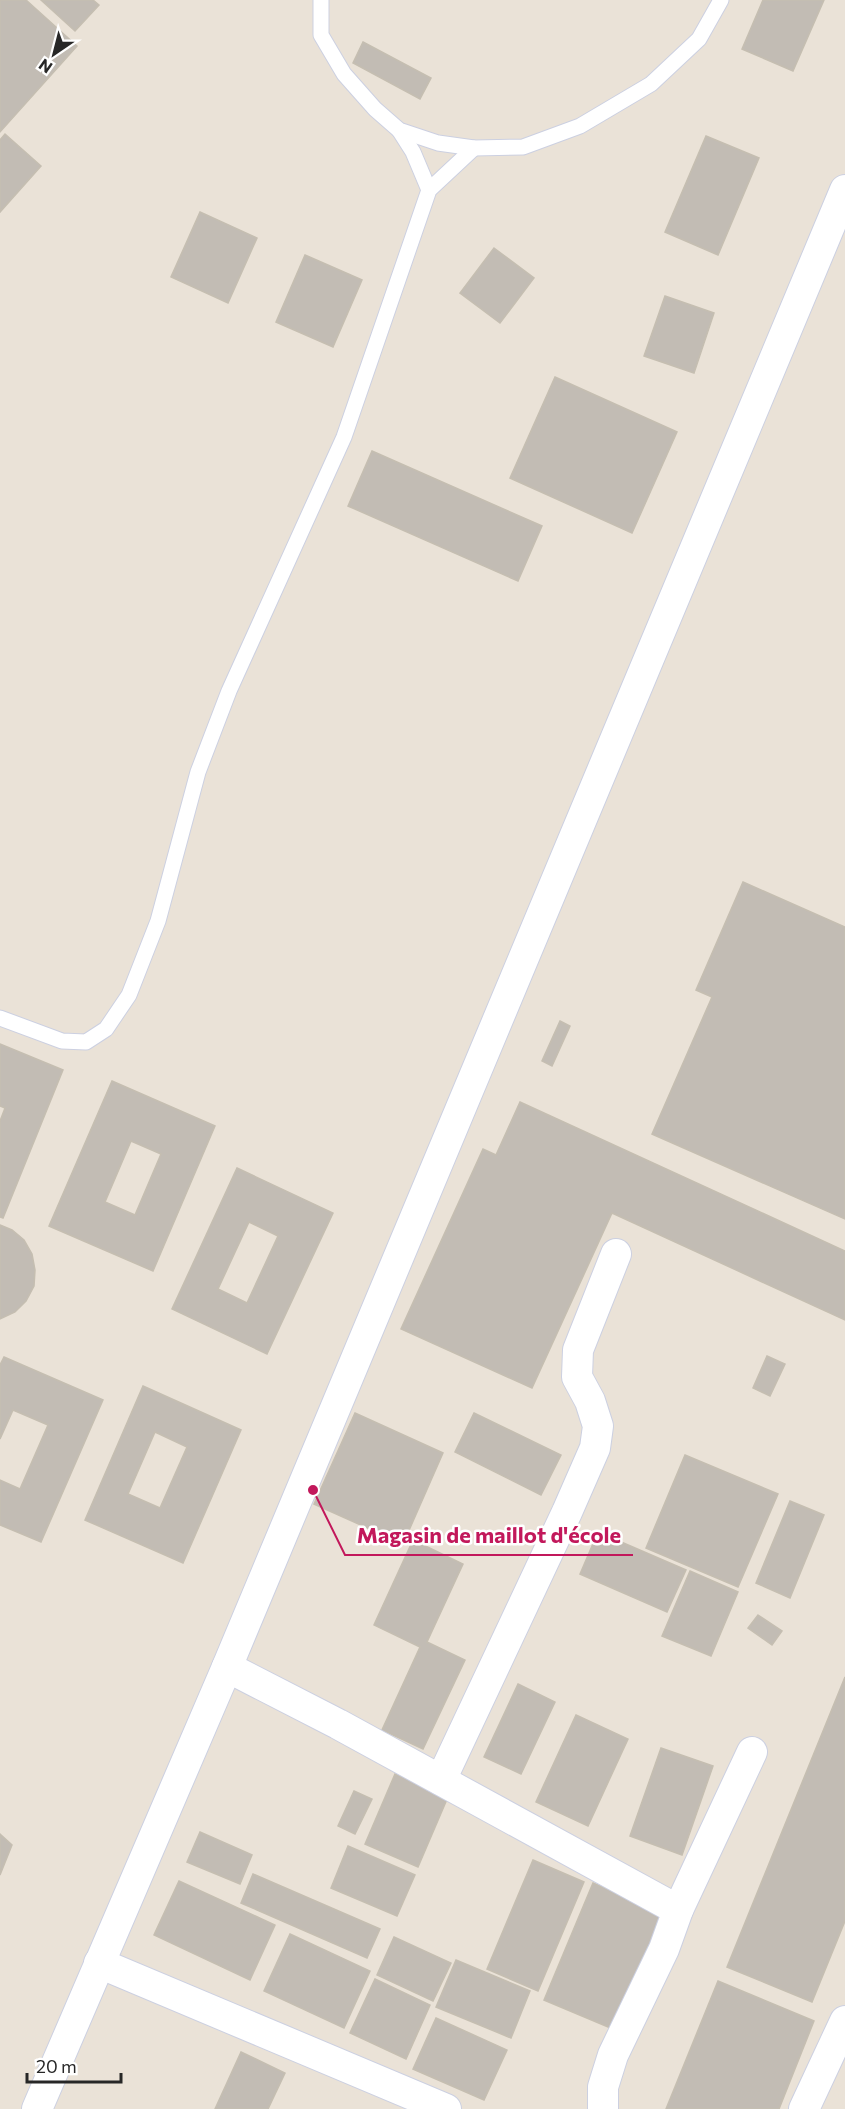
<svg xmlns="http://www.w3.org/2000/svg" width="845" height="2109" viewBox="0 0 845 2109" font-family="Commissioner,sans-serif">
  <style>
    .building { fill: #c2bcb4; stroke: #c5beb1; stroke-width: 1.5; fill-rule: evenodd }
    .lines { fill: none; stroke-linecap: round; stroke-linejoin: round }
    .service-casing { stroke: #ccd0e1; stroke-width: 17 }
    .minor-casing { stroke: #ccd0e1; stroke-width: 32 }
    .service { stroke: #fff; stroke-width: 15 }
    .minor { stroke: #fff; stroke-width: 30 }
    .leader { fill: none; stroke: #c2185b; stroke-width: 2 }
    .callout-dot { fill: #c2185b; stroke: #fff; stroke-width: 2 }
    .callout-label { font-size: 22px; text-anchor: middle; font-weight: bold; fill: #c2185b; stroke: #fff; stroke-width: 5; stroke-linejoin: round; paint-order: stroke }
  </style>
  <rect width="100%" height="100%" fill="#eae2d7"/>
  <!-- building -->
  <g class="building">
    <polygon points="0,0 26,0 77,46 0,132"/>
    <polygon points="41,0 93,0 99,5 75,31"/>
    <polygon points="763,0 824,0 793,71 742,49"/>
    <polygon points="363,42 431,78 420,99 353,63"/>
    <polygon points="5,134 41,166 0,212 0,140"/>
    <polygon points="706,136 759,158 718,255 665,232"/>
    <polygon points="200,212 257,238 228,303 171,277"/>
    <polygon points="494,248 534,278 500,323 460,293"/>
    <polygon points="305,255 362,280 333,347 276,322"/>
    <polygon points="665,296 714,313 694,373 644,356"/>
    <polygon points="555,377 677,432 632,533 510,478"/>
    <polygon points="372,451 542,526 518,581 348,506"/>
    <polygon points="743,882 845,927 845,1219 652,1134 712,997 696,990"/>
    <polygon points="560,1021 570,1026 552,1066 542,1061"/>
    <polygon points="0,1044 63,1070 3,1218 0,1217 0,1121 5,1108 0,1106"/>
    <path d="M112,1081L215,1126L153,1271L49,1226ZM131,1141L161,1154L135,1215L105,1202Z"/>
    <polygon points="520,1102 845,1251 845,1320 612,1213 532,1388 401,1329 483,1149 496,1155"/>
    <path d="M237,1168L333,1213L267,1354L172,1309ZM249,1222L278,1236L247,1303L218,1289Z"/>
    <polygon points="0,1225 12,1230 24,1240 32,1254 35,1270 34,1286 26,1301 15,1312 0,1319"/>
    <polygon points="767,1356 785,1364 770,1396 753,1388"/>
    <polygon points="4,1357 103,1400 41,1542 0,1525 0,1480 20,1489 48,1425 13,1410 0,1439 0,1365"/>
    <path d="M143,1386L241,1430L183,1563L85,1520ZM155,1432L187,1447L160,1508L128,1494Z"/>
    <polygon points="355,1413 443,1453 403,1544 314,1504"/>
    <polygon points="474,1413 561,1455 541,1495 455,1452"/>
    <polygon points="685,1455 778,1494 738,1587 646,1548"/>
    <polygon points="790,1501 824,1515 790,1598 756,1583"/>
    <polygon points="598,1532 686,1570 667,1612 580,1574"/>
    <polygon points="413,1540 463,1564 427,1642 465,1660 423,1749 382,1730 420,1647 374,1625"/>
    <polygon points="690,1571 738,1592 711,1656 662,1636"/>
    <polygon points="758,1615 782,1631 772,1645 748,1628"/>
    <polygon points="845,1677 845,1921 812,2002 727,1967"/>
    <polygon points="518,1684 555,1702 521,1774 484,1757"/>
    <polygon points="576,1715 628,1739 588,1826 536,1802"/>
    <polygon points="661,1748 713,1766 682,1855 630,1836"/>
    <polygon points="395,1774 448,1797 418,1867 365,1844"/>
    <polygon points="354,1791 372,1799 355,1834 338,1826"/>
    <polygon points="200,1832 252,1855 240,1884 187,1862"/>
    <polygon points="0,1834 12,1845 0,1875"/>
    <polygon points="348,1846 415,1875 397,1916 331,1888"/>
    <polygon points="533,1860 584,1882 538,1991 487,1969"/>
    <polygon points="253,1874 380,1929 367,1958 241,1903"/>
    <polygon points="179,1881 275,1925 250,1980 154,1935"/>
    <polygon points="593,1883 669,1916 620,2032 544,2000"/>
    <polygon points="290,1934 370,1971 344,2028 264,1991"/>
    <polygon points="394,1937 451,1963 433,2001 377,1975"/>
    <polygon points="456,1960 530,1991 511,2038 436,2007"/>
    <polygon points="375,1979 430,2005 406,2059 350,2033"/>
    <polygon points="718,1981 814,2021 779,2109 666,2109"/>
    <polygon points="436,2018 507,2050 484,2100 413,2069"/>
    <polygon points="241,2052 285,2073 268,2109 215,2109"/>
  </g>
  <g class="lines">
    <defs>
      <g id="service">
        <polyline points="321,0 321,35 344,74 375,109 399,130 438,143 474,148 523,147 580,126 651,84 699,39 721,0"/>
        <polyline points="399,130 413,152 429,190"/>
        <polyline points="0,1018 62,1041 86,1042 106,1029 129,995 158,921 198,772 229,691 344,437 429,190 474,148"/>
      </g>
      <g id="minor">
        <polyline points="227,1667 338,1724 678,1910 664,1949 613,2055 603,2087 603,2109"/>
        <polyline points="441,1780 567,1512 595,1448 598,1426 590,1401 577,1377 578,1350 616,1254"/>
        <polyline points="678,1910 752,1752"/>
        <polyline points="99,1963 446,2109"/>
        <polyline points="37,2109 227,1667 845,190"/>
        <polyline points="804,2109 845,2021"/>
      </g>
    </defs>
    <!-- service casing -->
    <use href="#service" class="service-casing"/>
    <!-- minor casing -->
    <use href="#minor" class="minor-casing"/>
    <!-- service -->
    <use href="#service" class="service"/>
    <!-- minor -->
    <use href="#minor" class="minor"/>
  </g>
  <!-- callouts -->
  <path class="leader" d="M313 1490L345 1555H633"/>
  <circle class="callout-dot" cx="313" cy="1490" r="6"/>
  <g class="callout-label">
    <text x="489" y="1543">Magasin de maillot d'école</text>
  </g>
  <!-- north arrow -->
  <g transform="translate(54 54) rotate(215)" stroke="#ffffff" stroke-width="4.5" paint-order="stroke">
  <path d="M0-4.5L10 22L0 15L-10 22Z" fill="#272727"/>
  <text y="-9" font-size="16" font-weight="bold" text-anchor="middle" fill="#272727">N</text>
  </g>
  <!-- scale -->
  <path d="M27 2073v9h94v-9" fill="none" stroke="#272727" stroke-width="3"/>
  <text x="36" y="2073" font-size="18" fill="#272727" stroke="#ffffff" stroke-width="4.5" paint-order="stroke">20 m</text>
</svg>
